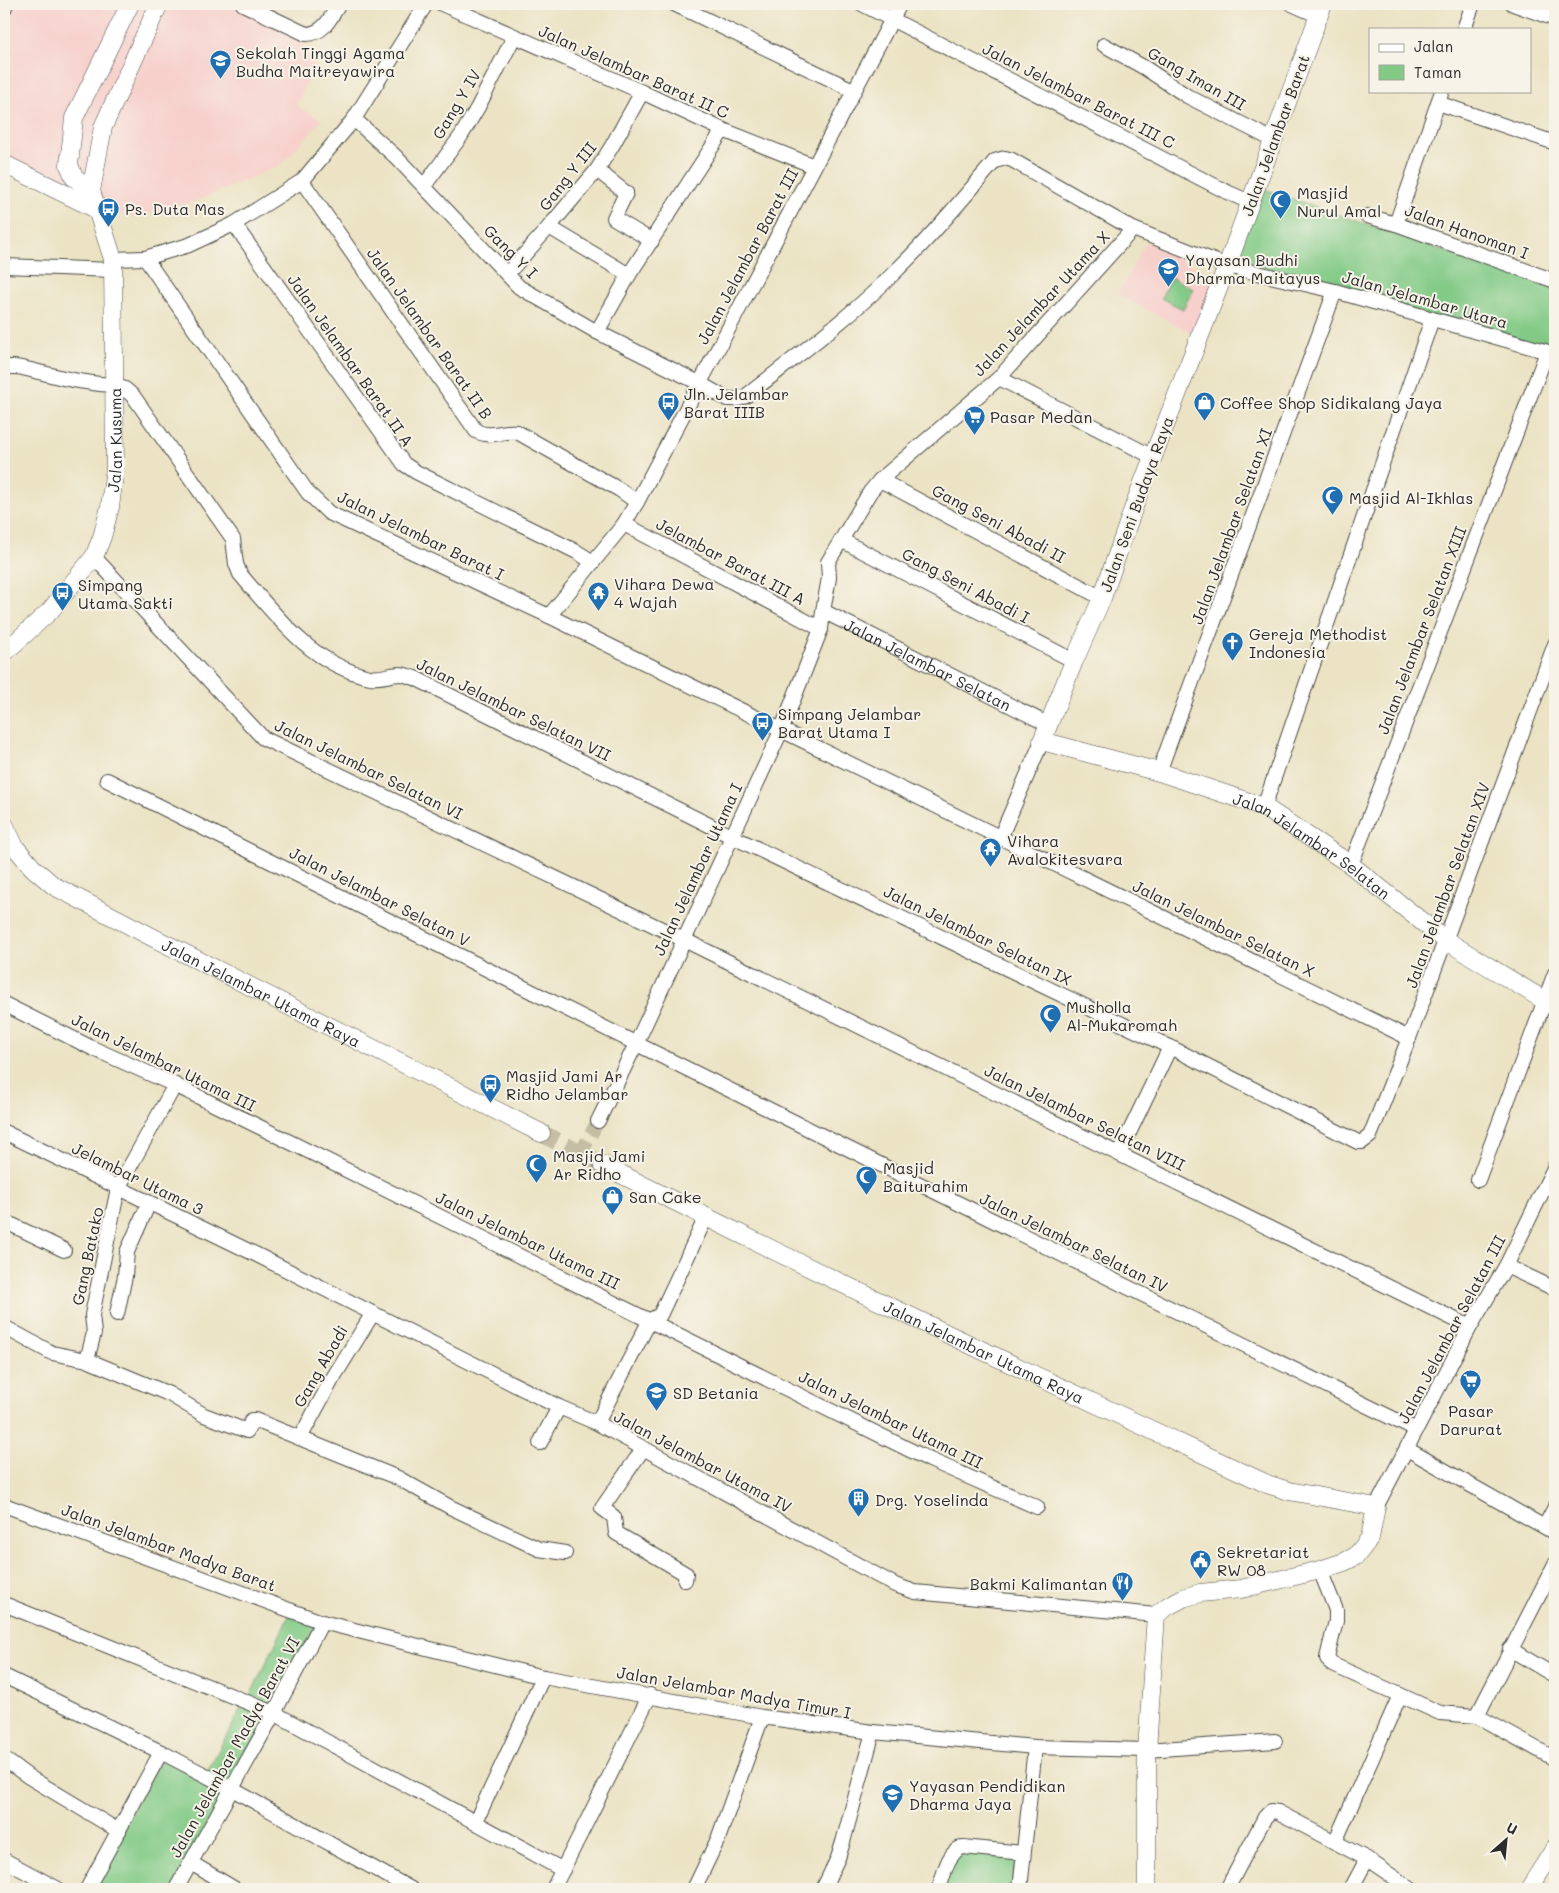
<svg xmlns="http://www.w3.org/2000/svg" width="1559" height="1893" viewBox="0 0 1559 1893" font-family="Mali,sans-serif">
  <style>
    .built { fill: #f7d0cc }
    .green { fill: #82ca86; stroke: #567a58 }
    .lines { fill: none; stroke-linecap: round; stroke-linejoin: round }
    .minor-tunnel { stroke: #c5bea5; stroke-width: 14; stroke-dasharray: 14 7; stroke-linecap: butt }
    .tertiary-tunnel { stroke: #c5bea5; stroke-width: 18; stroke-dasharray: 18 9; stroke-linecap: butt }
    .minor-casing { stroke: #484742; stroke-width: 16 }
    .tertiary-casing { stroke: #484742; stroke-width: 19 }
    .minor { stroke: #fff; stroke-width: 14 }
    .tertiary { stroke: #fff; stroke-width: 18 }
    .labels { text-anchor: middle; dominant-baseline: central; stroke-width: 4; stroke-linejoin: round; paint-order: stroke }
    .poi-label { font-size: 16px; fill: #2b2b2b; stroke: #f7f3e8; text-anchor: start }
    .street-label { font-size: 16px; fill: #2b2b2b; stroke: #f7f3e8 }
  </style>
  <rect width="100%" height="100%" fill="#f7f3e8"/>
  <filter id="ink" filterUnits="userSpaceOnUse"><feTurbulence type="fractalNoise" baseFrequency=".02" numOctaves="2"/><feDisplacementMap in="SourceGraphic" scale="10" xChannelSelector="R" yChannelSelector="G"/><feConvolveMatrix kernelMatrix="1 2 1 2 8 2 1 2 1" color-interpolation-filters="sRGB"/></filter>
  <filter id="wash" filterUnits="userSpaceOnUse"><feTurbulence type="fractalNoise" baseFrequency=".0096" numOctaves="4" result="noise"/><feDisplacementMap in="SourceGraphic" scale="20" xChannelSelector="R" yChannelSelector="G"/><feGaussianBlur stdDeviation="1.12" result="paint"/><feColorMatrix in="noise" values="0 0 0 0 0 0 0 0 0 0 0 0 0 0 0 0 0 1.4 0 .05"/><feComposite in="paint" operator="in"/></filter>
  <g filter="url(#wash)">
    <rect width="100%" height="100%" fill="#ebe3c4"/>
    <!-- built -->
    <g class="built">
      <polygon points="8,4 269,4 266,10 317,56 297,106 322,120 281,165 199,200 134,218 74,197 4,166 4,12"/>
      <polygon points="1146,242 1220,279 1193,333 1118,295"/>
    </g>
    <!-- green -->
    <g class="green">
      <polygon points="1261,188 1555,289 1555,353 1236,260"/>
      <polygon points="1171,277 1193,289 1183,309 1161,298"/>
      <polygon points="290,1614 318,1623 273,1710 248,1700"/>
      <polygon points="244,1704 270,1715 231,1786 206,1773"/>
      <polygon points="163,1755 230,1790 173,1889 90,1889"/>
      <polygon points="958,1849 1022,1858 1018,1889 944,1889"/>
    </g>
  </g>
  <g filter="url(#ink)">
    <g class="lines">
      <!-- minor-tunnel -->
      <polyline class="minor-tunnel" points="581,1153 598,1121"/>
      <!-- tertiary-tunnel -->
      <polyline class="tertiary-tunnel" points="541,1133 603,1165"/>
      <defs>
        <g id="minor">
          <path d="M243,4L306,34C324,34 331,17 339,4"/>
          <polyline points="442,4 642,92 723,130 814,166"/>
          <polyline points="674,4 853,90"/>
          <polyline points="862,4 1229,193 1250,202"/>
          <polyline points="1292,4 1319,16"/>
          <polyline points="1513,4 1555,19"/>
          <polyline points="4,9 6,4"/>
          <polyline points="1464,29 1473,4"/>
          <polyline points="1104,45 1145,68 1187,96 1273,140"/>
          <polyline points="1438,103 1555,143"/>
          <path d="M354,119L396,157L519,287L597,332L699,383L727,399H738L746,396C798,355 852,316 898,269C933,235 963,198 995,161L1005,158L1012,160L1133,229L1227,266L1335,291L1555,354"/>
          <polyline points="597,170 626,193 614,218 652,241"/>
          <path d="M302,181L476,431C491,439 501,430 517,432L620,490L637,502"/>
          <polyline points="424,186 461,136 478,107 514,37"/>
          <polyline points="1367,216 1396,224 1555,281"/>
          <polyline points="234,224 404,464 416,472 577,552 593,562"/>
          <polyline points="1396,224 1442,91"/>
          <polyline points="549,227 629,275"/>
          <polyline points="145,258 189,245 234,224 302,181 354,119 426,4"/>
          <polyline points="113,259 145,258 308,493 329,513 549,616 1409,1038"/>
          <polyline points="4,266 113,270"/>
          <polyline points="507,274 549,227 597,170 612,146 642,92"/>
          <polyline points="597,332 629,275 723,130"/>
          <path d="M4,368C19,365 28,370 43,373C65,379 91,384 114,385L125,389L134,397L233,539L236,564L240,574C276,616 312,665 370,677C381,679 390,674 400,674C405,674 410,677 415,678L731,836L1170,1047L1358,1142H1362L1370,1136L1409,1038L1555,644"/>
          <polyline points="999,378 1153,457"/>
          <polyline points="880,480 1102,598"/>
          <polyline points="624,524 821,629"/>
          <polyline points="841,540 1074,661"/>
          <polyline points="94,557 263,738 668,932 1470,1327"/>
          <polyline points="823,611 829,578 828,562 870,492 880,480 999,378 1133,229"/>
          <polyline points="549,616 624,524 637,502 900,4"/>
          <polyline points="1159,772 1335,291"/>
          <polyline points="107,780 651,1051 1416,1430"/>
          <polyline points="1264,807 1432,319"/>
          <polyline points="1000,838 1042,741"/>
          <polyline points="1351,865 1547,352"/>
          <polyline points="4,1004 92,1048 175,1085 930,1460 1037,1507"/>
          <path id="s1" d="M598,1121L636,1044L781,731L821,629L823,611L1049,725"/>
          <polyline points="4,1132 257,1255 559,1407 597,1423 895,1585 915,1592 1156,1615"/>
          <polyline points="1119,1154 1170,1047"/>
          <polyline points="1478,1180 1555,973"/>
          <polyline points="4,1221 64,1250"/>
          <polyline points="1506,1266 1555,1289"/>
          <polyline points="117,1314 125,1276 127,1252 149,1203"/>
          <polyline points="4,1327 52,1353 87,1360 169,1394 204,1415 247,1431 252,1420 255,1420 398,1478 450,1507 539,1549 565,1553"/>
          <polyline points="87,1360 94,1333 92,1315 118,1188 175,1085"/>
          <polyline points="597,1423 650,1320 660,1315 706,1217"/>
          <polyline points="300,1438 333,1378 373,1313"/>
          <polyline points="540,1443 559,1407"/>
          <polyline points="643,1449 602,1508 614,1517 616,1533 686,1574 685,1580"/>
          <polyline points="1407,1449 1555,1533"/>
          <polyline points="4,1505 322,1622 543,1677 762,1717 873,1732 1035,1747 1147,1750 1275,1741"/>
          <polyline points="1376,1507 1470,1327 1506,1266 1555,1166"/>
          <polyline points="1545,1526 1555,1507"/>
          <polyline points="1320,1570 1336,1610 1336,1621 1327,1658 1331,1664 1440,1713 1477,1716 1555,1759"/>
          <polyline points="4,1604 274,1713 563,1870"/>
          <polyline points="1510,1649 1555,1676"/>
          <polyline points="4,1676 161,1752 232,1789 411,1889"/>
          <polyline points="1477,1716 1555,1564"/>
          <polyline points="4,1759 29,1777 119,1831"/>
          <polyline points="475,1823 543,1677"/>
          <polyline points="1335,1842 1400,1695"/>
          <polyline points="4,1860 58,1889"/>
          <polyline points="191,1863 235,1889"/>
          <polyline points="87,1889 161,1752"/>
          <polyline points="176,1889 274,1713 322,1622"/>
          <polyline points="553,1889 650,1695"/>
          <polyline points="694,1889 718,1839 762,1717"/>
          <polyline points="823,1889 838,1858 843,1842 873,1732"/>
          <path d="M939,1889C944,1875 947,1852 963,1847L1023,1853"/>
          <polyline points="1020,1889 1035,1747"/>
          <polyline points="1227,1889 1265,1817 1271,1811 1278,1812 1367,1859 1411,1889"/>
          <polyline points="1351,1889 1367,1859"/>
        </g>
        <g id="tertiary">
          <path id="s2" d="M1323,4L1227,266L1137,498L1102,598L1074,661L1042,741L1159,772L1264,807L1351,865L1445,940L1555,1007"/>
          <polyline points="4,164 96,209"/>
          <polyline points="91,191 74,177 69,165 74,118 130,4"/>
          <path id="s3" d="M4,653L50,611L94,557L102,537L110,507L115,468L113,259L91,191L103,127L159,4"/>
          <path id="s4" d="M4,824L15,847L33,868L54,886L154,938L541,1133"/>
          <path id="s5" d="M603,1165C822,1277 1045,1380 1267,1484L1289,1491L1376,1507L1370,1538L1356,1556L1344,1562L1320,1570L1241,1589L1200,1593L1183,1598L1168,1606L1156,1615L1147,1750V1889"/>
          <polyline points="1529,1889 1555,1848"/>
        </g>
      </defs>
      <!-- minor casing -->
      <use href="#minor" class="minor-casing"/>
      <!-- tertiary casing -->
      <use href="#tertiary" class="tertiary-casing"/>
      <!-- minor -->
      <use href="#minor" class="minor"/>
      <!-- tertiary -->
      <use href="#tertiary" class="tertiary"/>
    </g>
  </g>
  <!-- icons -->
  <defs>
    <symbol id="university-pin" viewBox="-11 -11 22 30"><path d="M0 17L-7.5 6A9.5 9.5 0 1 1 7.5 6Z" fill="#1f6fb2" stroke="#f7f3e8"/><path d="M0-5L7-2L0 1L-7-2ZM-4 1L0 2.5L4 1V4Q0 6-4 4Z" fill="#fff"/></symbol>
    <symbol id="mosque-pin" viewBox="-11 -11 22 30"><path d="M0 17L-7.5 6A9.5 9.5 0 1 1 7.5 6Z" fill="#1f6fb2" stroke="#f7f3e8"/><path d="M3.5-4.9A6 6 0 1 0 3.5 4.9A5 5 0 1 1 3.5-4.9Z" fill="#fff"/></symbol>
    <symbol id="bus-pin" viewBox="-11 -11 22 30"><path d="M0 17L-7.5 6A9.5 9.5 0 1 1 7.5 6Z" fill="#1f6fb2" stroke="#f7f3e8"/><path d="M-5-6H5V4H4V6H2V4H-2V6H-4V4H-5ZM-3.5-4V0h7V-4ZM-3.5 1.2v1.5H-2V1.2ZM2 1.2v1.5H3.5V1.2Z" fill="#fff"/></symbol>
    <symbol id="school-pin" viewBox="-11 -11 22 30"><path d="M0 17L-7.5 6A9.5 9.5 0 1 1 7.5 6Z" fill="#1f6fb2" stroke="#f7f3e8"/><path d="M0-5L7-2L0 1L-7-2ZM-4 1L0 2.5L4 1V4Q0 6-4 4Z" fill="#fff"/></symbol>
    <symbol id="shop-pin" viewBox="-11 -11 22 30"><path d="M0 17L-7.5 6A9.5 9.5 0 1 1 7.5 6Z" fill="#1f6fb2" stroke="#f7f3e8"/><path d="M-5-2.5h2.3a2.7 3.5 0 0 1 5.4 0H5L5.5 6h-11ZM-1.5-2.5h3a1.5 2.3 0 0 0-3 0Z" fill="#fff"/></symbol>
    <symbol id="supermarket-pin" viewBox="-11 -11 22 30"><path d="M0 17L-7.5 6A9.5 9.5 0 1 1 7.5 6Z" fill="#1f6fb2" stroke="#f7f3e8"/><path d="M-6-5.5h2.5l.6 2H6L4.5 2H-2.5L-4.4-4H-6ZM-1.5 3.2a1.3 1.3 0 1 0 .1 0ZM3 3.2a1.3 1.3 0 1 0 .1 0Z" fill="#fff"/></symbol>
    <symbol id="temple-pin" viewBox="-11 -11 22 30"><path d="M0 17L-7.5 6A9.5 9.5 0 1 1 7.5 6Z" fill="#1f6fb2" stroke="#f7f3e8"/><path d="M0-6L5-2H3V0L6.5 2.5H4V6H1.5V3h-3V6H-4V2.5H-6.5L-3 0V-2H-5Z" fill="#fff"/></symbol>
    <symbol id="church-pin" viewBox="-11 -11 22 30"><path d="M0 17L-7.5 6A9.5 9.5 0 1 1 7.5 6Z" fill="#1f6fb2" stroke="#f7f3e8"/><path d="M-1.2-6h2.4v3.5h3.3v2.4h-3.3V6h-2.4V-.1h-3.3v-2.4h3.3Z" fill="#fff"/></symbol>
    <symbol id="building-pin" viewBox="-11 -11 22 30"><path d="M0 17L-7.5 6A9.5 9.5 0 1 1 7.5 6Z" fill="#1f6fb2" stroke="#f7f3e8"/><path d="M-4-6H4V6H1V3H-1V6H-4ZM-2.5-4.3h1.7v1.8h-1.7ZM.8-4.3h1.7v1.8H.8ZM-2.5-1h1.7V.8h-1.7ZM.8-1h1.7V.8H.8Z" fill="#fff"/></symbol>
    <symbol id="civic-pin" viewBox="-11 -11 22 30"><path d="M0 17L-7.5 6A9.5 9.5 0 1 1 7.5 6Z" fill="#1f6fb2" stroke="#f7f3e8"/><path d="M-.6-6.5H3V-4.5H.6V-3L4-1V1h2V6H-6V1h2V-1L-.6-3ZM-1.2 2.5V6h2.4V2.5Z" fill="#fff"/></symbol>
    <symbol id="restaurant-pin" viewBox="-11 -11 22 30"><path d="M0 17L-7.5 6A9.5 9.5 0 1 1 7.5 6Z" fill="#1f6fb2" stroke="#f7f3e8"/><path d="M-5-6h1v4h1v-4h1v4h1v-4h1v5L-1.5 .5V6h-2V.5L-5-1ZM5-6V6H3V1.5H1.5Q1.5-4 5-6Z" fill="#fff"/></symbol>
  </defs>
  <g fill-rule="evenodd">
    <use href="#university-pin" x="208" y="48" width="25" height="34"/>
    <use href="#mosque-pin" x="1268" y="188" width="25" height="34"/>
    <use href="#bus-pin" x="96" y="196" width="25" height="34"/>
    <use href="#school-pin" x="1156" y="256" width="25" height="34"/>
    <use href="#bus-pin" x="656" y="390" width="25" height="34"/>
    <use href="#shop-pin" x="1192" y="390" width="25" height="34"/>
    <use href="#supermarket-pin" x="962" y="404" width="25" height="34"/>
    <use href="#mosque-pin" x="1320" y="484" width="25" height="34"/>
    <use href="#temple-pin" x="586" y="580" width="25" height="34"/>
    <use href="#bus-pin" x="50" y="580" width="25" height="34"/>
    <use href="#church-pin" x="1220" y="630" width="25" height="34"/>
    <use href="#bus-pin" x="750" y="710" width="25" height="34"/>
    <use href="#temple-pin" x="978" y="836" width="25" height="34"/>
    <use href="#mosque-pin" x="1038" y="1002" width="25" height="34"/>
    <use href="#bus-pin" x="478" y="1072" width="25" height="34"/>
    <use href="#mosque-pin" x="524" y="1152" width="25" height="34"/>
    <use href="#mosque-pin" x="854" y="1164" width="25" height="34"/>
    <use href="#shop-pin" x="600" y="1184" width="25" height="34"/>
    <use href="#supermarket-pin" x="1458" y="1368" width="25" height="34"/>
    <use href="#school-pin" x="644" y="1380" width="25" height="34"/>
    <use href="#building-pin" x="846" y="1486" width="25" height="34"/>
    <use href="#civic-pin" x="1188" y="1548" width="25" height="34"/>
    <use href="#restaurant-pin" x="1110" y="1570" width="25" height="34"/>
    <use href="#school-pin" x="880" y="1782" width="25" height="34"/>
  </g>
  <g class="labels">
    <!-- poi labels -->
    <g class="poi-label">
      <text x="236" y="52">Sekolah Tinggi Agama<tspan x="236" dy="18">Budha Maitreyawira</tspan></text>
      <text x="1297" y="192">Masjid<tspan x="1297" dy="18">Nurul Amal</tspan></text>
      <text x="125" y="208">Ps. Duta Mas</text>
      <text x="1185" y="259">Yayasan Budhi<tspan x="1185" dy="18">Dharma Maitayus</tspan></text>
      <text x="684" y="393">Jln. Jelambar<tspan x="684" dy="18">Barat IIIB</tspan></text>
      <text x="1220" y="402">Coffee Shop Sidikalang Jaya</text>
      <text x="990" y="416">Pasar Medan</text>
      <text x="1349" y="497">Masjid Al-Ikhlas</text>
      <text x="614" y="583">Vihara Dewa<tspan x="614" dy="18">4 Wajah</tspan></text>
      <text x="78" y="584">Simpang<tspan x="78" dy="18">Utama Sakti</tspan></text>
      <text x="1249" y="633">Gereja Methodist<tspan x="1249" dy="18">Indonesia</tspan></text>
      <text x="778" y="713">Simpang Jelambar<tspan x="778" dy="18">Barat Utama I</tspan></text>
      <text x="1007" y="840">Vihara<tspan x="1007" dy="18">Avalokitesvara</tspan></text>
      <text x="1066" y="1006">Musholla<tspan x="1066" dy="18">Al-Mukaromah</tspan></text>
      <text x="506" y="1075">Masjid Jami Ar<tspan x="506" dy="18">Ridho Jelambar</tspan></text>
      <text x="553" y="1155">Masjid Jami<tspan x="553" dy="18">Ar Ridho</tspan></text>
      <text x="883" y="1167">Masjid<tspan x="883" dy="18">Baiturahim</tspan></text>
      <text x="629" y="1196">San Cake</text>
      <text x="673" y="1392">SD Betania</text>
      <text x="1471" y="1410" text-anchor="middle">Pasar<tspan x="1471" dy="18">Darurat</tspan></text>
      <text x="875" y="1499">Drg. Yoselinda</text>
      <text x="1217" y="1551">Sekretariat<tspan x="1217" dy="18">RW 08</tspan></text>
      <text x="1107" y="1583" text-anchor="end">Bakmi Kalimantan</text>
      <text x="909" y="1785">Yayasan Pendidikan<tspan x="909" dy="18">Dharma Jaya</tspan></text>
    </g>
    <!-- street labels -->
    <g class="street-label">
      <text transform="translate(634 71) rotate(24)">Jalan Jelambar Barat II C</text>
      <text transform="translate(1197 78) rotate(30)">Gang Iman III</text>
      <text transform="translate(1079 95) rotate(27)">Jalan Jelambar Barat III C</text>
      <text transform="translate(456 104) rotate(-59)">Gang Y IV</text>
      <text transform="translate(1275 135) rotate(-70)">Jalan Jelambar Barat</text>
      <text transform="translate(567 176) rotate(-52)">Gang Y III</text>
      <text transform="translate(1467 231) rotate(20)">Jalan Hanoman I</text>
      <text transform="translate(511 251) rotate(45)">Gang Y I</text>
      <text transform="translate(747 256) rotate(-62)">Jalan Jelambar Barat III</text>
      <text transform="translate(1425 299) rotate(16)">Jalan Jelambar Utara</text>
      <text transform="translate(1041 303) rotate(-47)">Jalan Jelambar Utama X</text>
      <text transform="translate(430 333) rotate(55)">Jalan Jelambar Barat II B</text>
      <text transform="translate(351 360) rotate(55)">Jalan Jelambar Barat II A</text>
      <text stroke="none"><textPath href="#s3" startOffset="252">Jalan Kusuma</textPath></text>
      <text transform="translate(1136 504) rotate(-70)">Jalan Seni Budaya Raya</text>
      <text transform="translate(999 523) rotate(28)">Gang Seni Abadi II</text>
      <text transform="translate(1231 526) rotate(-70)">Jalan Jelambar Selatan XI</text>
      <text transform="translate(421 535) rotate(26)">Jalan Jelambar Barat I</text>
      <text transform="translate(731 561) rotate(28)">Jelambar Barat III A</text>
      <text transform="translate(966 585) rotate(28)">Gang Seni Abadi I</text>
      <text transform="translate(1421 630) rotate(-69)">Jalan Jelambar Selatan XIII</text>
      <text stroke="none"><textPath href="#s1" startOffset="676">Jalan Jelambar Selatan</textPath></text>
      <text transform="translate(514 709) rotate(26)">Jalan Jelambar Selatan VII</text>
      <text transform="translate(369 769) rotate(26)">Jalan Jelambar Selatan VI</text>
      <text stroke="none"><textPath href="#s2" startOffset="1081">Jalan Jelambar Selatan</textPath></text>
      <text transform="translate(697 869) rotate(-65)">Jalan Jelambar Utama I</text>
      <text transform="translate(1447 885) rotate(-70)">Jalan Jelambar Selatan XIV</text>
      <text transform="translate(380 896) rotate(27)">Jalan Jelambar Selatan V</text>
      <text transform="translate(1224 928) rotate(26)">Jalan Jelambar Selatan X</text>
      <text transform="translate(978 935) rotate(26)">Jalan Jelambar Selatan IX</text>
      <text stroke="none"><textPath href="#s4" startOffset="314">Jalan Jelambar Utama Raya</textPath></text>
      <text transform="translate(164 1062) rotate(26)">Jalan Jelambar Utama III</text>
      <text transform="translate(1085 1117) rotate(26)">Jalan Jelambar Selatan VIII</text>
      <text transform="translate(138 1178) rotate(26)">Jelambar Utama 3</text>
      <text transform="translate(528 1240) rotate(26)">Jalan Jelambar Utama III</text>
      <text transform="translate(1074 1242) rotate(26)">Jalan Jelambar Selatan IV</text>
      <text transform="translate(87 1256) rotate(-78)">Gang Batako</text>
      <text transform="translate(1451 1329) rotate(-62)">Jalan Jelambar Selatan III</text>
      <text stroke="none"><textPath href="#s5" startOffset="424">Jalan Jelambar Utama Raya</textPath></text>
      <text transform="translate(320 1366) rotate(-60)">Gang Abadi</text>
      <text transform="translate(891 1419) rotate(26)">Jalan Jelambar Utama III</text>
      <text transform="translate(703 1461) rotate(28)">Jalan Jelambar Utama IV</text>
      <text transform="translate(169 1547) rotate(20)">Jalan Jelambar Madya Barat</text>
      <text transform="translate(734 1692) rotate(10)">Jalan Jelambar Madya Timur I</text>
      <text transform="translate(234 1747) rotate(-61)">Jalan Jelambar Madya Barat VI</text>
    </g>
  </g>
  <!-- margin -->
  <rect width="1559" height="1893" fill="none" stroke="#f7f3e8" stroke-width="20"/>
  <!-- legend -->
  <rect x="1369" y="28" width="162" height="65" fill="#f7f3e8" stroke="#a5a39c"/>
  <rect x="1379" y="44" width="25" height="8" fill="#ffffff" stroke="#a5a39c"/>
  <text x="1414" y="52" font-size="15" fill="#2b2b2b">Jalan</text>
  <rect x="1379" y="65" width="25" height="15" fill="#82ca86" stroke="#a5a39c"/>
  <text x="1414" y="78" font-size="15" fill="#2b2b2b">Taman</text>
  <!-- north arrow -->
  <g transform="translate(1506 1840) rotate(27)" stroke="#f7f3e8" stroke-width="4" paint-order="stroke">
  <path d="M0-4L9 19L0 12L-9 19Z" fill="#2b2b2b"/>
  <text y="-8" font-size="14" font-weight="bold" text-anchor="middle" fill="#2b2b2b">U</text>
  </g>
</svg>
